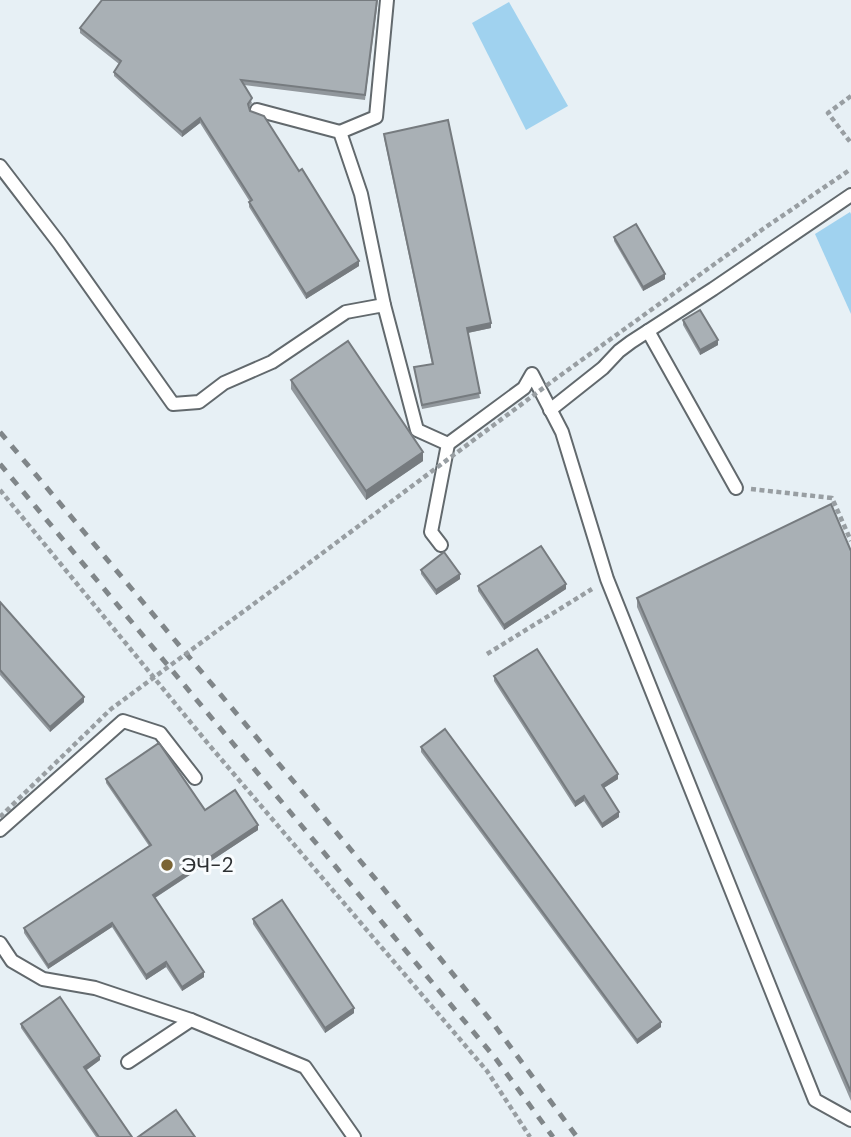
<svg xmlns="http://www.w3.org/2000/svg" width="851" height="1137" viewBox="0 0 851 1137" font-family="'DM Sans',sans-serif">
  <style>
    .green { fill: #a0d2ef }
    .lines { fill: none; stroke-linecap: round; stroke-linejoin: round }
    .lane-casing { stroke: #62696d; stroke-width: 16 }
    .path { stroke: #989ea2; stroke-width: 4.5; stroke-dasharray: 5 3.5; stroke-linecap: butt }
    .lane { stroke: #fff; stroke-width: 12 }
    .rail { stroke: #808689; stroke-width: 5; stroke-dasharray: 9 9; stroke-linecap: butt }
    .path-bridge { stroke: #989ea2; stroke-width: 4.5; stroke-dasharray: 5 3.5; stroke-linecap: butt }
    .wall { fill: #91979c }
    .shaded-wall { fill: #767b7f }
    .building { fill: #a9b0b5; stroke: #767b7f; stroke-width: 2 }
    .poi-dot { fill: #7b6535; stroke: #f9fcfe; stroke-width: 2.5 }
    .labels { text-anchor: middle; dominant-baseline: central; stroke-width: 6; stroke-linejoin: round; paint-order: stroke }
    .poi-label { font-size: 21px; fill: #2d3032; stroke: #f9fcfe; text-anchor: start }
  </style>
  <rect width="100%" height="100%" fill="#e7f0f5"/>
  <!-- green -->
  <g class="green">
    <polygon points="509,2 568,106 526,130 472,23"/>
    <polygon points="850,212 851,214 851,314 815,234"/>
  </g>
  <g class="lines">
    <defs>
      <g id="lane">
        <polyline points="257,110 340,132 361,194 384,305"/>
        <polyline points="340,132 376,117 387,0"/>
        <polyline points="0,166 59,243 173,404 199,402 224,383 272,362 346,312 384,305 417,430 448,444 524,388 532,374 562,432 607,579 815,1100 851,1120"/>
        <polyline points="648,331 736,488"/>
        <polyline points="550,410 603,368 619,351 631,342 713,289 851,195"/>
        <polyline points="441,545 431,532 448,444"/>
        <polyline points="0,830 123,721 160,733 195,778"/>
        <polyline points="0,943 12,961 43,979 95,988 191,1020"/>
        <polyline points="128,1062 191,1020 305,1067 354,1137"/>
      </g>
    </defs>
    <!-- lane casing -->
    <use href="#lane" class="lane-casing"/>
    <!-- path -->
    <g class="path">
      <polyline points="851,96 828,113 851,143"/>
      <polyline points="751,489 832,498 851,541"/>
      <polyline points="0,490 210,746 487,1071 530,1137"/>
      <polyline points="487,654 592,589"/>
    </g>
    <!-- lane -->
    <use href="#lane" class="lane"/>
    <!-- rail -->
    <g class="rail">
      <polyline points="0,432 378,882 492,1022 577,1137"/>
      <polyline points="0,464 496,1059 553,1137"/>
    </g>
    <!-- path-bridge -->
    <polyline class="path-bridge" points="0,817 111,709 293,575 554,380 763,229 851,169"/>
  </g>
  <!-- wall -->
  <g class="wall">
    <polygon points="378,0 365,100 244,85 252,103 249,107 250,111 359,266 306,299 249,207 249,202 250,202 200,123 182,137 114,76 114,72 119,64 80,33 80,28"/>
    <polygon points="384,134 491,328 468,333 480,398 422,409 414,367 432,364 384,138"/>
    <polygon points="614,237 665,279 643,291 614,241"/>
    <polygon points="683,320 718,345 700,355 683,325"/>
    <polygon points="291,380 423,461 366,500 291,389"/>
    <polygon points="851,551 851,1101 637,607 637,598"/>
    <polygon points="421,570 460,579 436,595 421,574"/>
    <polygon points="478,586 566,589 504,630 478,591"/>
    <polygon points="0,602 84,702 50,732 0,675"/>
    <polygon points="494,676 618,779 604,788 619,817 602,828 584,801 575,807 494,681"/>
    <polygon points="421,747 661,1027 637,1044 421,752"/>
    <polygon points="106,779 205,810 258,830 155,898 204,977 182,991 166,967 146,980 112,927 48,969 24,933 24,928 149,846 106,783"/>
    <polygon points="253,919 354,1013 325,1033 253,924"/>
    <polygon points="21,1024 100,1060 86,1070 132,1137 96,1137 21,1028"/>
  </g>
  <!-- shaded-wall -->
  <g class="shaded-wall">
    <polygon points="200,118 200,123 182,137 182,132"/>
    <polygon points="359,261 359,266 306,299 306,294"/>
    <polygon points="665,274 665,279 643,291 643,287"/>
    <polygon points="491,323 491,328 467,333 467,328"/>
    <polygon points="718,340 718,345 700,355 700,350"/>
    <polygon points="423,452 423,461 366,500 366,491"/>
    <polygon points="460,574 460,579 436,595 436,590"/>
    <polygon points="566,584 566,589 504,630 504,625"/>
    <polygon points="84,697 84,702 50,732 50,727"/>
    <polygon points="618,774 618,779 602,789 602,785"/>
    <polygon points="584,796 584,801 575,807 575,802"/>
    <polygon points="619,812 619,817 602,828 602,824"/>
    <polygon points="258,825 258,830 153,899 153,895"/>
    <polygon points="112,923 112,927 48,969 48,965"/>
    <polygon points="166,962 166,967 146,980 146,975"/>
    <polygon points="204,972 204,977 182,991 182,987"/>
    <polygon points="354,1008 354,1013 325,1033 325,1028"/>
    <polygon points="661,1022 661,1027 637,1044 637,1040"/>
    <polygon points="100,1056 100,1060 84,1072 84,1067"/>
  </g>
  <!-- building -->
  <g class="building">
    <polygon points="102,0 377,0 365,95 241,80 252,98 248,104 250,111 264,116 299,171 302,169 359,261 306,294 249,202 252,200 200,118 182,132 114,72 121,61 80,28"/>
    <polygon points="448,120 491,323 467,328 480,393 422,405 414,367 433,364 384,134"/>
    <polygon points="636,224 665,274 643,287 614,237"/>
    <polygon points="700,310 718,340 700,350 683,320"/>
    <polygon points="348,341 423,452 366,491 291,380"/>
    <polygon points="831,504 851,551 851,1092 637,598"/>
    <polygon points="541,546 566,584 504,625 478,586"/>
    <polygon points="444,552 460,574 436,590 421,570"/>
    <polygon points="0,602 84,697 50,727 0,670"/>
    <polygon points="537,649 618,774 602,785 619,812 602,824 584,796 575,802 494,676"/>
    <polygon points="445,729 661,1022 637,1040 421,747"/>
    <polygon points="159,743 205,810 235,790 258,825 153,895 204,972 182,987 166,962 146,975 112,923 48,965 24,928 151,845 106,779"/>
    <polygon points="282,900 354,1008 325,1028 253,919"/>
    <polygon points="60,997 100,1056 84,1067 132,1137 99,1137 21,1024"/>
    <polygon points="176,1110 195,1137 138,1137"/>
  </g>
  <!-- markers -->
  <circle class="poi-dot" cx="167" cy="865" r="7"/>
  <g class="labels">
    <!-- poi labels -->
    <g class="poi-label">
      <text x="181" y="865">ЭЧ-2</text>
    </g>
  </g>
</svg>
